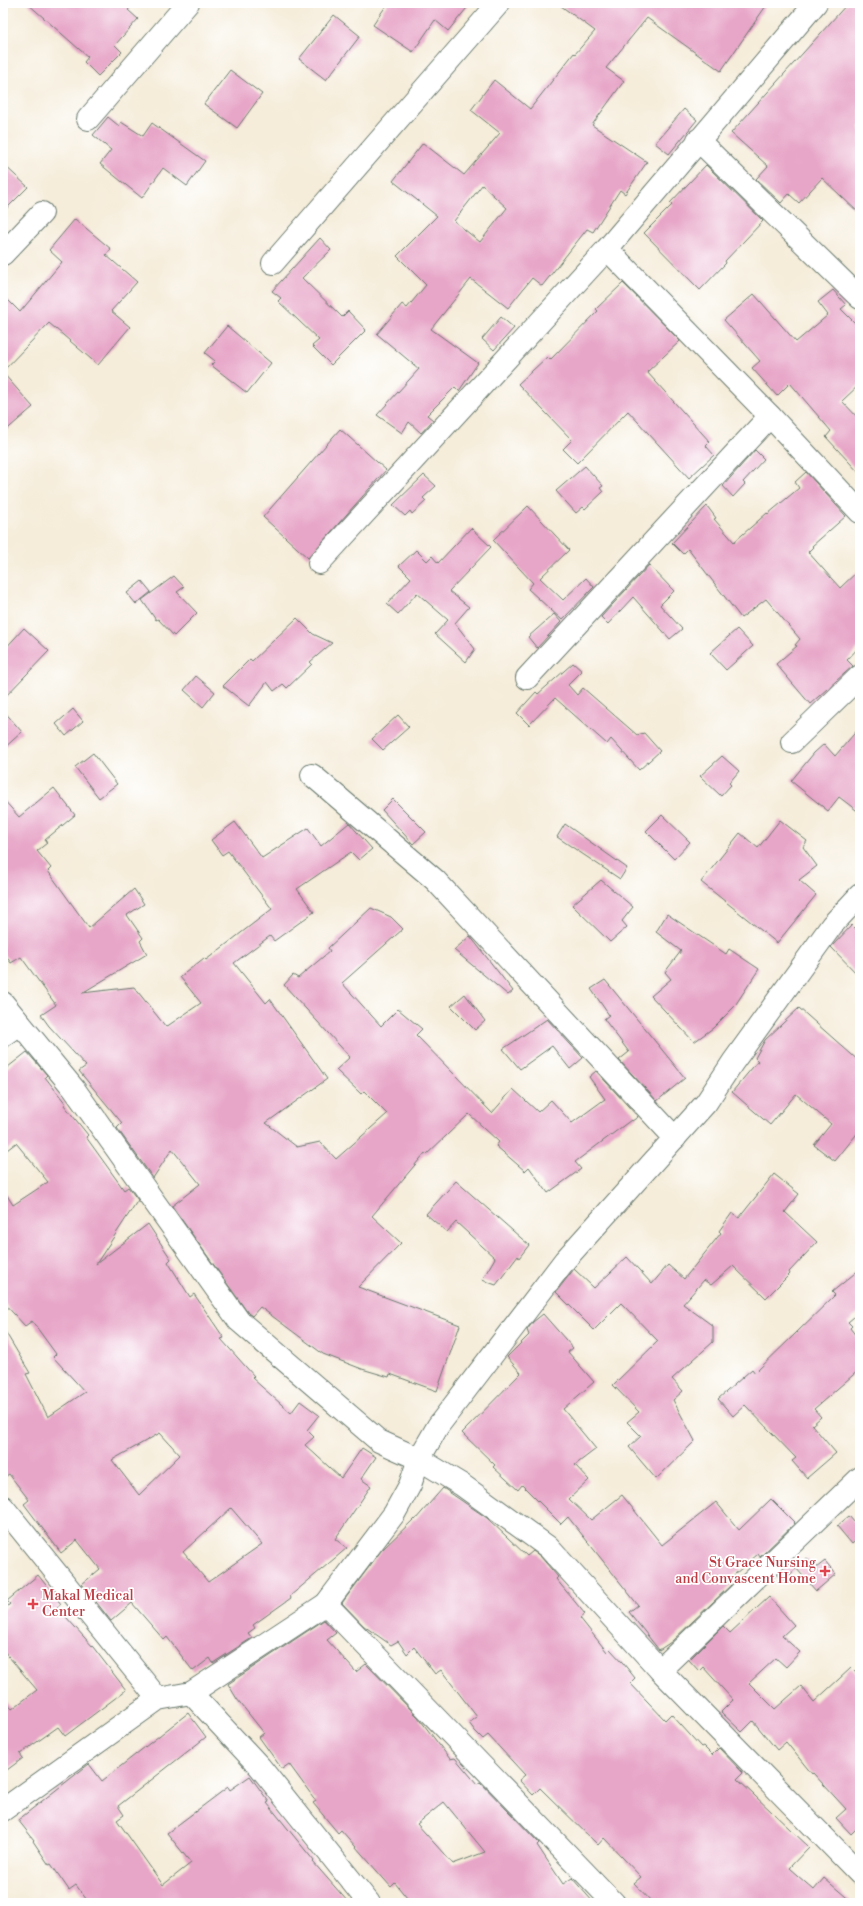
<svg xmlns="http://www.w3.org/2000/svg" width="863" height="1906" viewBox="0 0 863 1906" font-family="'Libre Bodoni',serif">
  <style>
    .building { fill: #e7a5c7; fill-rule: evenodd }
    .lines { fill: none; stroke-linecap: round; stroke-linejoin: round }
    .street-casing { stroke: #6a7a6e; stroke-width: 24 }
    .street { stroke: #fff; stroke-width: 22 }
    .health-dot { fill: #e0444e; stroke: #fff; stroke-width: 1.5 }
    .labels { text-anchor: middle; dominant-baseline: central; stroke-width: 3.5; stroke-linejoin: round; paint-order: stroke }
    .health-label { font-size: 14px; fill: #be3a42; stroke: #fff; text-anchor: end }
  </style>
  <rect width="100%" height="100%" fill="#fff"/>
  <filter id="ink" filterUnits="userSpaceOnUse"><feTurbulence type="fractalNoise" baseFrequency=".025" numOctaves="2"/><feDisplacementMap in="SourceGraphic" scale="8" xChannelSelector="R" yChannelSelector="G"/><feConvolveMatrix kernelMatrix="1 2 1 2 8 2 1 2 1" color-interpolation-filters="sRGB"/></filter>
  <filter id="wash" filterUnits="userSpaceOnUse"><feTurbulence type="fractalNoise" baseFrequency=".012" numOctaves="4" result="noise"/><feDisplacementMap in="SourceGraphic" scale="16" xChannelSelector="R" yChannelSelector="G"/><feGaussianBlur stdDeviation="0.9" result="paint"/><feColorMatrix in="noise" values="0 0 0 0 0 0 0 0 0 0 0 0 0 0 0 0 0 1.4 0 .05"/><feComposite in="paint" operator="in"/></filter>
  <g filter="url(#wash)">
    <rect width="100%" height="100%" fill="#f5ecd9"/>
    <g id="blocks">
      <!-- building -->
      <g class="building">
        <polygon points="27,3 135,3 128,10 138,19 115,45 122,52 98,76 84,62 88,57"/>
        <polygon points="388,3 471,3 448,31 435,20 413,52 373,25"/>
        <path d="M557,3H768L721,71L647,18L606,68L624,81L592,125L647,162L625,194L620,190L593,232L587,229L542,286L532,278L508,308L471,279L431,329L478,363L459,391L455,387L427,415L433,420L421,433L409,422L402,433L377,415L419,369L377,334L402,304L407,308L426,285L397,256L437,216L393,181L423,143L464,175L500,133L471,110L494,80L530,109L574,53L575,54L595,31ZM482,185L507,208L480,242L454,221Z"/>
        <polygon points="848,3 860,3 860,214 822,178 799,203 789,194 781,203 756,179 768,166 731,133"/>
        <polygon points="334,15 360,36 326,80 299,59"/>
        <polygon points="230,70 262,94 237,128 204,104"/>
        <polygon points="684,109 697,120 669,154 655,143"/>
        <polygon points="108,117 119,126 121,122 143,136 152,123 205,161 187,186 163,168 142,198 100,164 111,150 93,135"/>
        <polygon points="3,164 28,187 3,212"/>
        <polygon points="706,165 763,221 725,261 726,263 700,290 644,233 672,205 670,203"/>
        <polygon points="75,219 111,249 106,255 137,282 111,311 130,327 98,365 49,323 3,371 3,295 20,312 62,262 49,250"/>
        <polygon points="320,238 331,250 302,278 342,317 348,311 366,330 331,365 312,346 319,340 278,301 281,298 272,291"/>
        <polygon points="623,283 680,341 647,372 710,442 706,446 714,455 689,478 628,411 577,463 563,449 572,440 518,384 547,357 550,360 598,311 596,309"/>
        <polygon points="833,290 846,305 841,309 860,328 860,384 842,401 860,420 860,474 826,437 831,431 790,383 777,396 752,368 760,361 724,320 754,294 796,342 828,315 818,302"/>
        <polygon points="501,317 514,328 494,350 482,339"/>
        <polygon points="227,326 271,363 247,393 211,365 215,361 205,353"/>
        <polygon points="3,373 33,407 3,433"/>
        <polygon points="340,429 386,470 308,558 263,517"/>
        <polygon points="755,450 764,459 743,482 745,484 733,497 723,486"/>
        <polygon points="585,466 603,486 600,488 603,492 585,509 583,507 576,513 556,491"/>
        <polygon points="806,472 846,516 812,546 813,547 808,552 840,588 860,569 860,646 847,660 853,666 810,704 776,664 797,646 795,645 800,639 766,599 741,618 688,549 683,554 672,543 707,506 716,518 714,519 734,542 767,513 768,514 799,488 795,482"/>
        <polygon points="424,475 436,486 423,498 426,501 412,514 410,511 405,516 393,505"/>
        <polygon points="528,506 569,550 540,578 563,600 586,578 594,587 562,620 528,589 533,583 493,540"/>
        <polygon points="471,528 491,547 449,591 469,607 455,623 475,649 466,662 435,634 448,620 417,593 398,614 387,604 411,578 399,566 416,550 427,561 432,556 438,563"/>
        <polygon points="649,565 674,591 660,605 682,629 670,639 633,597 608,624 601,617"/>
        <polygon points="174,576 184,587 177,592 197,613 174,636 158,619 156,620 142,600"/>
        <polygon points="142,581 151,592 136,604 127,593"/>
        <polygon points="554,614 561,622 537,648 528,637"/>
        <polygon points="297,618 313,634 332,643 310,662 312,664 287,688 283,684 274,691 267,682 249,706 223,686 250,659 252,661"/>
        <polygon points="24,628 49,651 3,699 3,651"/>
        <polygon points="737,629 753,646 726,670 710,653"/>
        <polygon points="573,663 582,671 568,685 577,695 583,688 637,735 644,733 660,751 639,770 611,739 607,744 555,698 529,725 517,713 536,692 538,694"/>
        <polygon points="196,676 215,692 203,707 184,690"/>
        <polygon points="73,709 83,721 66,736 56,724"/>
        <polygon points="3,710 22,732 3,749"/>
        <polygon points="398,715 409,727 383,750 372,739"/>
        <polygon points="860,727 860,813 839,797 828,811 791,781 814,753 824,744 835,756"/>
        <polygon points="93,753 117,784 99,798 75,767"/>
        <polygon points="722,756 739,771 729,783 731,785 721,796 700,776"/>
        <polygon points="54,788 75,815 45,840 47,843 37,851 51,868 48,871 89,928 134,889 144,904 127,915 143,938 140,941 147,954 82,993 134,987 166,1027 201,1003 180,977 204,958 206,960 272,909 228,851 222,855 211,840 235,822 262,858 308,828 321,846 349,823 372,849 359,860 351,852 297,889 314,912 274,941 270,936 234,963 266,1003 270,999 327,1079 266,1123 297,1147 320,1142 336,1159 387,1114 364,1091 361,1094 336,1070 350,1057 284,985 293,975 298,978 330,951 328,948 371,908 391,917 403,929 342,983 381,1026 398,1009 422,1029 416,1035 492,1113 513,1089 538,1112 551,1100 572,1123 605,1099 589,1077 596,1071 638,1117 632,1121 631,1120 575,1162 581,1169 548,1193 529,1167 525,1171 496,1146 499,1142 469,1114 426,1155 425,1153 372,1216 401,1243 358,1287 460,1325 437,1391 390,1374 389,1377 362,1369 323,1354 260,1307 252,1316 248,1313 172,1206 200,1184 172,1149 153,1178 117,1128 122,1123 79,1071 86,1066 49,1026 41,1015 56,1005 21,957 11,963 3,952 3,799 19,817"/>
        <polygon points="393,799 426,832 413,844 382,810"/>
        <polygon points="662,815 690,842 674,859 646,831"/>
        <polygon points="780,820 807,841 803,847 817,866 799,880 816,895 777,943 701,882 740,833 758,848"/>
        <polygon points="565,824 627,868 620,879 557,837"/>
        <polygon points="601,880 633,907 622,921 627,927 610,942 572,905"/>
        <polygon points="667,914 726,954 729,949 759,969 734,1007 713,1028 694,1042 651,996 671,979 665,972 681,951 656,932"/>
        <polygon points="852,925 860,933 860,977 831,947"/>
        <polygon points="470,936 513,991 508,995 454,950"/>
        <polygon points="605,980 685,1078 657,1101 619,1060 629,1052 604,1019 609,1015 591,989"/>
        <polygon points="465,994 485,1021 475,1030 451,1006"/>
        <polygon points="799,1008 860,1062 860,1130 835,1161 814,1145 831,1124 796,1094 770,1125 732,1092 758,1061 755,1058 765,1040"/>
        <polygon points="547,1019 583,1058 570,1069 552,1046 520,1069 503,1049"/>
        <path d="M27,1052L47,1075L45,1077L66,1104L64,1105L88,1135L86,1137L124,1190L128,1187L138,1200L96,1264L148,1224L171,1259L168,1262L190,1297L194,1294L224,1338L221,1339L254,1376L252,1378L291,1413L300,1401L319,1415L307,1430L314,1437L305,1445L341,1478L362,1448L376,1457L361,1479L371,1486L335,1539L347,1548L290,1596L291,1598L253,1625L255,1628L248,1633L252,1638L213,1663L210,1658L193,1671L167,1637L164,1640L132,1603L111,1621L82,1584L100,1569L77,1540L61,1553L24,1504L29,1500L9,1474L3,1478V1328L30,1373L26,1374L48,1417L85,1392L53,1357L56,1354L32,1321L25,1326L3,1302V1189L13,1205L48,1182L16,1143L3,1153V1071ZM160,1433L180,1455L139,1495L112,1460ZM231,1508L262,1544L208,1582L183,1552Z"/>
        <polygon points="774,1174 799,1194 785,1212 817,1242 789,1272 790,1274 766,1298 733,1266 711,1285 704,1280 683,1304 713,1326 713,1342 672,1379 683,1391 673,1400 695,1441 656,1479 629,1447 641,1436 627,1422 639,1412 613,1385 658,1341 621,1303 594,1330 556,1292 574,1269 594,1288 627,1257 652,1284 668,1265 684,1279 721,1233 719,1231 732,1213 739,1218"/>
        <polygon points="456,1181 529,1245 519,1258 518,1256 496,1285 482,1280 495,1258 456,1222 447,1232 426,1214"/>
        <polygon points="860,1269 860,1312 848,1322 852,1326 850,1328 860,1341 860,1369 814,1409 821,1417 812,1425 836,1453 807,1478 792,1461 796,1458 745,1405 733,1416 718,1399 752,1369 755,1373 835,1295 832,1292"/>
        <polygon points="543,1314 573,1348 568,1352 594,1382 563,1409 596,1449 575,1465 589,1480 569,1499 591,1520 622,1495 662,1545 716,1502 739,1530 771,1499 795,1523 760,1557 758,1554 727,1581 731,1585 671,1642 659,1650 629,1612 638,1605 568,1517 561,1524 522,1485 518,1490 493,1467 495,1465 462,1433 521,1373 507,1357 529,1335 527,1330 533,1322"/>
        <polygon points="443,1488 487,1518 527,1556 533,1551 540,1556 558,1577 556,1579 585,1614 580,1618 607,1652 610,1649 623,1663 635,1678 630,1683 665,1720 671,1714 701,1747 703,1746 712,1755 719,1748 743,1773 737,1779 809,1847 789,1868 814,1890 824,1878 853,1903 653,1903 634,1883 641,1877 604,1838 598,1845 540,1788 533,1795 519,1780 525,1775 488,1735 483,1739 475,1731 469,1723 477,1717 441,1670 435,1674 414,1647 407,1654 398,1641 391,1645 364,1626 342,1603 381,1551 414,1519 415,1520"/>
        <polygon points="849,1516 860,1529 860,1537 852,1544 837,1526"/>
        <polygon points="807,1558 816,1568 825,1561 836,1574 816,1591 796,1568"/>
        <polygon points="790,1562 796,1569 782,1581 777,1575"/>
        <polygon points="38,1575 61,1604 57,1607 93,1647 126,1690 65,1736 58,1727 20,1754 23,1758 3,1773 3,1699 12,1709 37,1690 3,1650 3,1610 10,1604 7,1601"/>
        <polygon points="769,1597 794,1625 782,1636 800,1652 786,1667 776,1658 749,1683 775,1709 801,1686 814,1702 851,1668 860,1677 860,1825 851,1834 836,1818 846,1809 813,1773 812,1774 786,1742 777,1750 753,1721 742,1732 721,1712 733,1700 703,1667 699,1671 689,1660 723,1626 730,1633"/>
        <path d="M324,1620L336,1633L327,1640L356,1672L366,1664L418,1717L450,1759L455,1758L477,1784L480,1782L539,1843L537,1845L563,1884L572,1878L594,1903H411L395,1883L391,1887L341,1830L338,1833L313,1803L316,1801L289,1764L282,1769L259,1737L264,1733L237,1699L228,1684ZM444,1802L485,1852L453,1864L417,1824Z"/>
        <polygon points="188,1713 206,1737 118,1806 124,1815 117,1820 163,1885 191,1863 167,1833 228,1787 230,1790 250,1776 269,1802 267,1803 314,1861 313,1862 349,1903 89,1903 76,1885 69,1890 51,1864 49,1865 33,1841 34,1840 18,1820 89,1764 102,1781"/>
      </g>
    </g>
  </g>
  <g filter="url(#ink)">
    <use href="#blocks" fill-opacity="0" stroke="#6a7a6e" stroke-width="1"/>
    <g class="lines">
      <defs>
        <g id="street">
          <polyline points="88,119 188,3"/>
          <polyline points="698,140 860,298"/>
          <polyline points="607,249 770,416 860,512"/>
          <polyline points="3,254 42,213"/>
          <polyline points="273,263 499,3"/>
          <polyline points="319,563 607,249 816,3"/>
          <polyline points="527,678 770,416"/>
          <polyline points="792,742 860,676"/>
          <polyline points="312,775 435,880 675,1138"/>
          <polyline points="3,1003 74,1089 239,1321 379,1441 419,1459 462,1485 548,1547 660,1670 860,1874"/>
          <polyline points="3,1036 20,1024"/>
          <polyline points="3,1507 158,1699"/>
          <polyline points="326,1604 614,1903"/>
          <polyline points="660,1670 860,1478"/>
          <polyline points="191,1693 260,1767 369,1903"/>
          <polyline points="3,1810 158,1699 191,1693 326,1604 394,1514 410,1485 419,1459 438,1426 565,1260 706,1103 733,1062 832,925 860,895"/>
        </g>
      </defs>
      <!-- street casing -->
      <use href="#street" class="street-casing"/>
      <!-- street -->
      <use href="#street" class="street"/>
    </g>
  </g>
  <!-- markers -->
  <g class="health-dot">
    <path d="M823 1565h4v4h4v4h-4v4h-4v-4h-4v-4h4z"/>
    <path d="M31 1598h4v4h4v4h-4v4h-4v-4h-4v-4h4z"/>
  </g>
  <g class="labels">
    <!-- health labels -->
    <g class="health-label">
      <text x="816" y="1563">St Grace Nursing<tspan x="816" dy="16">and Convascent Home</tspan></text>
      <text x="42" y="1596" text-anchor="start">Makal Medical<tspan x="42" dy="16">Center</tspan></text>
    </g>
  </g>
  <!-- margin -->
  <rect width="863" height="1906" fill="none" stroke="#fff" stroke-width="16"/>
</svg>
